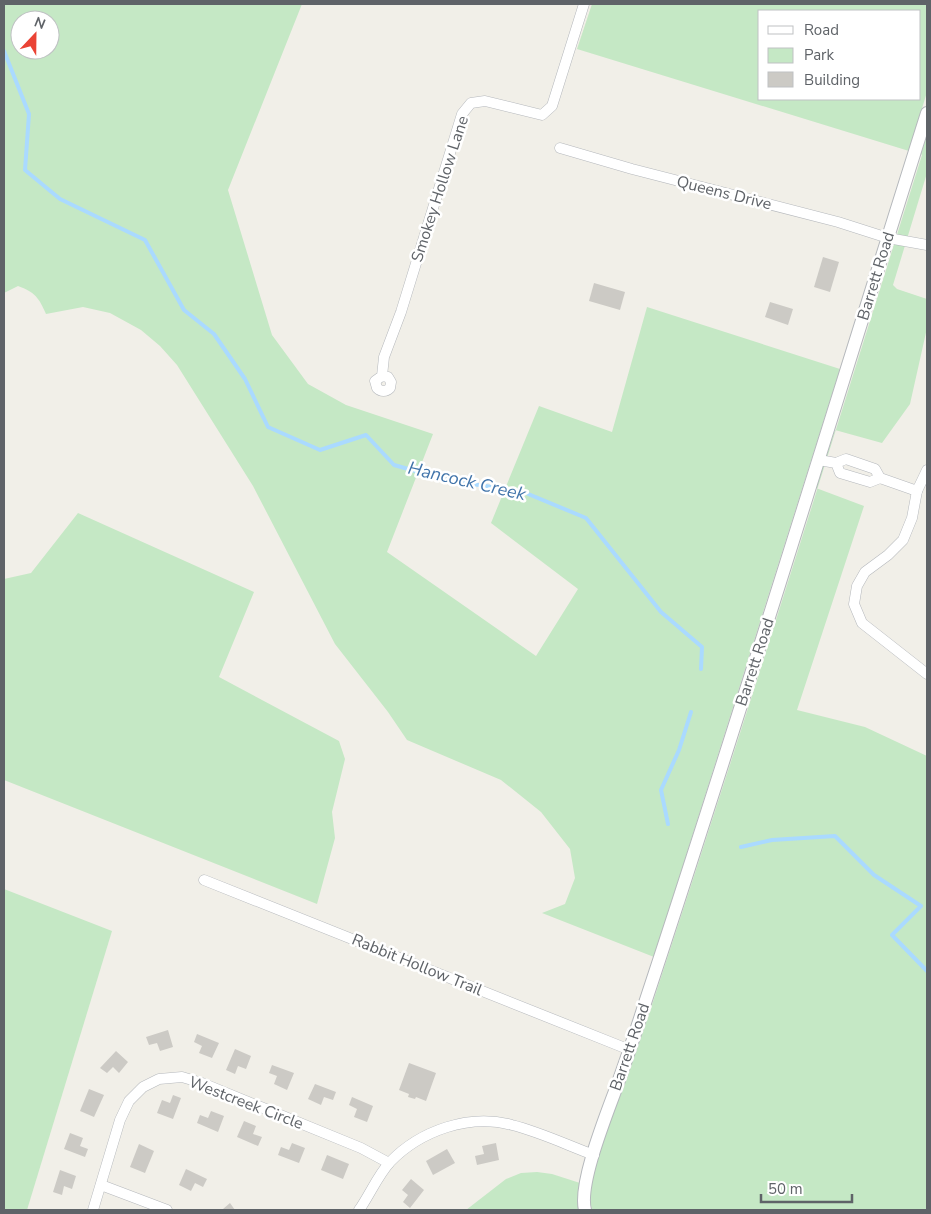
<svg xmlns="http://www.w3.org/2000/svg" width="931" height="1214" viewBox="0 0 931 1214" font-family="'Nunito Sans',sans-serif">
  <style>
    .green { fill: #c5e8c5; fill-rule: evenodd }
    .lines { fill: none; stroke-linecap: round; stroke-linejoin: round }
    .stream { stroke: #aadaff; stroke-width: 4 }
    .building { fill: #cccac5 }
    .minor-casing { stroke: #b5b8bc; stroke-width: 11 }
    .tertiary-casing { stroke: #b5b8bc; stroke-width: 14 }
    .minor { stroke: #fff; stroke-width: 10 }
    .tertiary { stroke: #fff; stroke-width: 12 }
    .labels { text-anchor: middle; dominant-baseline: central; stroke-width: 5; stroke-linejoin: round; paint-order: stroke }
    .street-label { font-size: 16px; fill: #5f6368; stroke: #fff }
    .water-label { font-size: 18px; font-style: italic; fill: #4174aa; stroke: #fff }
  </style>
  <rect width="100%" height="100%" fill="#f1efe8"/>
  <!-- green -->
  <g class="green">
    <path d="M4,4H302L228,190L272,335L308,384L346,405L433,434L387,552L536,656L578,589L491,523L539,406L612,432L647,307L840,369L654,957L542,913L565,904L575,878L570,849L541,812L501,780L407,740L388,712L335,644L253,486L177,365L160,346L141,330L110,313L83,307L46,314C39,298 35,292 18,286L4,293ZM20,20H50V50H20Z"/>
    <path d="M592,4H927V92L909,151L577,49ZM760,11H920V99H760Z"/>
    <path d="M927,134V173L893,285L897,289L927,299V328L910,404L882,443L835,430L816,488L864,506L797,710L865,727L927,756V1210H592C584,1183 613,1116 623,1088C632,1063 640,1039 649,1014C743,729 832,442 922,155L921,154Z"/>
    <polygon points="78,513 254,592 219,677 339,741 345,759 332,812 335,838 317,904 4,780 4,579 31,573"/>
    <polygon points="4,889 112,931 27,1210 4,1210"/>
    <polygon points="537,1172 552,1174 580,1183 578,1210 466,1210 506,1179 521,1173"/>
  </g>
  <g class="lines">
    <!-- stream -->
    <g class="stream">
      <polyline points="4,51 29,114 25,170 60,199 145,240 184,310 214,334 245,379 268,427 320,450 366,435 394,465 451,481 521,491 586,518 661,612 702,647 701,669"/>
      <polyline points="668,824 661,790 679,750 691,712"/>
      <polyline points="741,847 772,840 835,836 874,875 921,906 892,935 927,971"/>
    </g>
  </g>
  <!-- building -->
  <g class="building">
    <polygon points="823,257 839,262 830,292 814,287"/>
    <polygon points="594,283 625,292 620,310 589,301"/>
    <polygon points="770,302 793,309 788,325 765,317"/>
    <polygon points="168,1030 173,1047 160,1051 157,1043 149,1045 146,1037"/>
    <polygon points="197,1034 219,1043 212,1058 199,1053 202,1046 194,1042"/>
    <polygon points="235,1049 251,1056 246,1069 238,1066 235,1074 226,1070"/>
    <polygon points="116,1051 128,1062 119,1073 113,1067 107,1073 100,1068"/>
    <polygon points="409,1063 436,1073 426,1101 416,1097 415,1099 408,1097 409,1094 399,1090"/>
    <polygon points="272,1065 294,1073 287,1090 274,1084 277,1076 269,1073"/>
    <polygon points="315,1084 336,1092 333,1100 324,1097 321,1105 308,1099"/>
    <polygon points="89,1089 104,1095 94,1117 80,1111"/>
    <polygon points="173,1095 181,1098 173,1119 157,1113 162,1100 170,1103"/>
    <polygon points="352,1097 373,1106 367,1122 354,1117 357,1109 349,1105"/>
    <polygon points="211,1111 224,1116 218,1132 197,1123 200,1115 208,1118"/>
    <polygon points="244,1121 256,1126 253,1134 262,1137 258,1146 237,1137"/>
    <polygon points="70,1133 83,1138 80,1146 88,1149 85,1157 64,1149"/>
    <polygon points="292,1143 305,1148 299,1163 278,1155 281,1147 289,1150"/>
    <polygon points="496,1143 499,1160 477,1165 475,1156 484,1154 482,1146"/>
    <polygon points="139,1144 154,1151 145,1173 130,1167"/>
    <polygon points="447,1149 455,1163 433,1175 426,1161"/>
    <polygon points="327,1155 349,1164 343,1179 321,1170"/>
    <polygon points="186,1169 207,1179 203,1187 195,1183 191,1191 179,1185"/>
    <polygon points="60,1170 76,1176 72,1189 64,1186 62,1195 53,1192"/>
    <polygon points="411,1179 424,1190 410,1208 403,1202 408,1195 402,1190"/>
    <polygon points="230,1203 235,1210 224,1210 223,1209"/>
  </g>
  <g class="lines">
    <defs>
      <g id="minor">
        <polyline points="560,148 632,169 838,222 888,238 927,245"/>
        <path d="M382,376L388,377L391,382L390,388C386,392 381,392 377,388L375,381L382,376L384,357L401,312L462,114L471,103L485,101L542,115L552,106L584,4"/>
        <polyline points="819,460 836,463 846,459 875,469 880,478 870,482 840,473 836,463"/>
        <polyline points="880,478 917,491 927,470"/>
        <polyline points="917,491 912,518 903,540 888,555 865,572 857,586 854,604 862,623 927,674"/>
        <polyline points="204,880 630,1050"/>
        <polyline points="101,1185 167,1210"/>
        <polyline points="93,1210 120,1120 129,1101 143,1087 159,1079 182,1077 202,1083 361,1148 389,1163"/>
        <path d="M359,1210C369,1196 378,1175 390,1162C420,1131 469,1113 512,1125C540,1132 567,1145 594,1155"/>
      </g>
      <path id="tertiary" d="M585,1210C578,1183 608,1111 618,1083C627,1057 636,1032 644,1006C742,710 833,411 927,113"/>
    </defs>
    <!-- minor casing -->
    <use href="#minor" class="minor-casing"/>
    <!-- tertiary casing -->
    <use href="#tertiary" class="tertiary-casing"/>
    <!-- minor -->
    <use href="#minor" class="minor"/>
    <!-- tertiary -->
    <use href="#tertiary" class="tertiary"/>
  </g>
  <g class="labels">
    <!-- street labels -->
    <g class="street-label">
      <text transform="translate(440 189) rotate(-72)">Smokey Hollow Lane</text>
      <text transform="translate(724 193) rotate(14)">Queens Drive</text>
      <text transform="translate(876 276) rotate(-73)">Barrett Road</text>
      <text transform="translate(755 662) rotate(-72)">Barrett Road</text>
      <text transform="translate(417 965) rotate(22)">Rabbit Hollow Trail</text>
      <text transform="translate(630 1047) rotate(-71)">Barrett Road</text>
      <text transform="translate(246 1103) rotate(21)">Westcreek Circle</text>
    </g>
    <!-- water labels -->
    <g class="water-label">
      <text transform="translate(467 481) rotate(13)">Hancock Creek</text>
    </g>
  </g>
  <!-- border -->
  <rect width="931" height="1214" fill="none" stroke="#5f6368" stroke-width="10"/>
  <!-- legend -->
  <rect x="758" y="10" width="162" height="90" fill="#ffffff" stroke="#bfc1c3"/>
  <rect x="768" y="26" width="25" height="8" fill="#ffffff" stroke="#bfc1c3"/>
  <text x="804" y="35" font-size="15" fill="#5f6368">Road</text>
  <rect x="768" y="48" width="25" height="15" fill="#c5e8c5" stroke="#bfc1c3"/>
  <text x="804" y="60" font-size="15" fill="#5f6368">Park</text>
  <rect x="768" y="72" width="25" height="15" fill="#cccac5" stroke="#bfc1c3"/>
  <text x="804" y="85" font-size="15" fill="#5f6368">Building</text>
  <!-- north arrow -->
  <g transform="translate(35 35) rotate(22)"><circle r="24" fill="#ffffff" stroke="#bfc1c3"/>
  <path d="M0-4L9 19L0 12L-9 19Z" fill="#ea4335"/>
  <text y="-8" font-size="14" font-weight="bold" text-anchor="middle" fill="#5f6368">N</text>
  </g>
  <!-- scale -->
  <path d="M761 1194v8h91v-8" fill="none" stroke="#5f6368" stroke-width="2.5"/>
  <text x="768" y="1194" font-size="15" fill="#5f6368" stroke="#ffffff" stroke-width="4" paint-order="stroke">50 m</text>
</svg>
